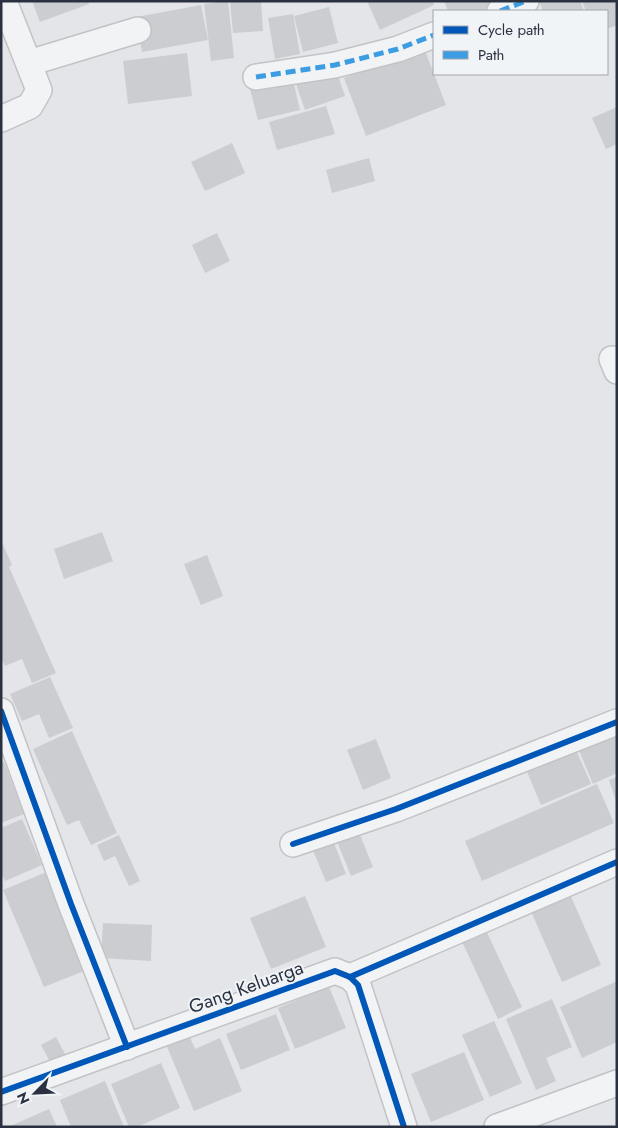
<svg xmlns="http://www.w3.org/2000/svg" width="618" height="1128" viewBox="0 0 618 1128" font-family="Jost,sans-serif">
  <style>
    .building { fill: #cccdd0 }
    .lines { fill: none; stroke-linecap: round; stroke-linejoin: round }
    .street-casing { stroke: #c1c3c6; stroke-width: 28 }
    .street { stroke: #f2f3f5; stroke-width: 25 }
    .quiet { stroke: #3d9de3; stroke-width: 5; stroke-dasharray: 10 5; stroke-linecap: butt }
    .cycleway-casing { stroke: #f1f4f7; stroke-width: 9 }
    .cycleway { stroke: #0057b8; stroke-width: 6 }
    .labels { text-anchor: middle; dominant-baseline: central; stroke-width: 4; stroke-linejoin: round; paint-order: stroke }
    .street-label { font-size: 19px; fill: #2a3242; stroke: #f1f4f7 }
  </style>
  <rect width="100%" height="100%" fill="#e3e5e8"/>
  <!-- building -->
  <g class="building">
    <polygon points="32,1 88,1 89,4 40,22"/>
    <polygon points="228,1 234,58 211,61 204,4"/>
    <polygon points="230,1 261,1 263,31 233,33"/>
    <polygon points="367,1 432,1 434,5 380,30"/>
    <polygon points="444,1 506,1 481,11 448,11"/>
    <polygon points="539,1 580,1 584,11 543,11"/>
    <polygon points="582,1 616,1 617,25 607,29 607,11 586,11"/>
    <polygon points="201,5 208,40 142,52 136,17"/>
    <polygon points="329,7 338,43 303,52 294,16"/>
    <polygon points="293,14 300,54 275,59 268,18"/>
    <polygon points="424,48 446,105 366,136 344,78"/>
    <polygon points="187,53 192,96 128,104 123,61"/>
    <polygon points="335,67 345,96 305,110 295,81"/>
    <polygon points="292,76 300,110 258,120 249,85"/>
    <polygon points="326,106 335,134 277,150 269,122"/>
    <polygon points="617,107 617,144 606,149 592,118"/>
    <polygon points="232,143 245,173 205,191 191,162"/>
    <polygon points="369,158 375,181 332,193 326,170"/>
    <polygon points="217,233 230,261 205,273 192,245"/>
    <polygon points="102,532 113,561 64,579 54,549"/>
    <polygon points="1,540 12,565 9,567 56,673 32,683 22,659 5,666 1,657"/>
    <polygon points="207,555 223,596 201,605 184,564"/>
    <polygon points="50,677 73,728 49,738 39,714 22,721 10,694"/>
    <polygon points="617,723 617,773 593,784 575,741"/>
    <polygon points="72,731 117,833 91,845 79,820 67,825 33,749"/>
    <polygon points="376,739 391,778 363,790 347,750"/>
    <polygon points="572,741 591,784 541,805 523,762"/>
    <polygon points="4,762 24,814 1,823 1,763"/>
    <polygon points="617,777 617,801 616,801 609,780"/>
    <polygon points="597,784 614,823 482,881 465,841"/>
    <polygon points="22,819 42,865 5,881 1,873 1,828"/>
    <polygon points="356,825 373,867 351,876 334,834"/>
    <polygon points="119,835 140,881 129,886 115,856 104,861 97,845"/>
    <polygon points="331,835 346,874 326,882 310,843"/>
    <polygon points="49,871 89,969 44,987 3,890"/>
    <polygon points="569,892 601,965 562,982 530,909"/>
    <polygon points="305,896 326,947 271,969 250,918"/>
    <polygon points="482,922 522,1007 498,1019 458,933"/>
    <polygon points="103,923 152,925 151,961 101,958"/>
    <polygon points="325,977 346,1028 295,1049 278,1008 311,994 307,984"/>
    <polygon points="617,981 617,1042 582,1058 560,1007"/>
    <polygon points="552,999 572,1047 546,1058 556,1081 536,1090 506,1019"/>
    <polygon points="276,1014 290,1050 241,1070 226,1034"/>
    <polygon points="494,1021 522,1083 490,1097 462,1035"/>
    <polygon points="188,1033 195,1049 220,1038 242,1091 194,1111 165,1042"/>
    <polygon points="56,1037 65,1054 50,1062 41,1045"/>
    <polygon points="464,1052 484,1100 431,1122 411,1074"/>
    <polygon points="161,1063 180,1108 137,1127 129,1127 111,1084"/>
    <polygon points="105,1081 124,1127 71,1127 60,1100"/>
    <polygon points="49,1109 57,1127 8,1127"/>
  </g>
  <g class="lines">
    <defs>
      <g id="street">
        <polyline points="500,11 526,1"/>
        <polyline points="29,63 138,30"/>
        <polyline points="256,77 335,65 398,49 434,35"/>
        <polyline points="1,119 30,106 39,90 4,1"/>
        <polyline points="612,359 617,371"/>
        <polyline points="1,711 71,904 127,1047"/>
        <polyline points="293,844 396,809 617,722"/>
        <polyline points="350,977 617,862"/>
        <polyline points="1,1092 335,971 350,977 358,985 404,1127"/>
        <polyline points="497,1127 617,1083"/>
      </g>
    </defs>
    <!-- street casing -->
    <use href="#street" class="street-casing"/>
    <!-- street -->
    <use href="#street" class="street"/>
    <!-- quiet -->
    <g class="quiet">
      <polyline points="500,11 526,1"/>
      <polyline points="256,77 335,65 398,49 434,35"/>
    </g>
    <defs>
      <g id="cycleway">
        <polyline points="1,711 71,904 127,1047"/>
        <polyline points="293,844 396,809 617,722"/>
        <polyline points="350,977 617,862"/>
        <polyline points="1,1092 335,971 350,977 358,985 404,1127"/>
      </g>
    </defs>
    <!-- cycleway casing -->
    <use href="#cycleway" class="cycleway-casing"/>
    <!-- cycleway -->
    <use href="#cycleway" class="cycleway"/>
  </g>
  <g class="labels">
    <!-- street labels -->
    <g class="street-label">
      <text transform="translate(246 987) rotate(-20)">Gang Keluarga</text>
    </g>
  </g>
  <!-- border -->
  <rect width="618" height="1128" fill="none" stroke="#2a3242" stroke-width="5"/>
  <!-- legend -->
  <rect x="433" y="10" width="175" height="65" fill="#f1f4f7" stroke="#a1a6af"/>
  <rect x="443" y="26" width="25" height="8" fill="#0057b8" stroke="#a1a6af"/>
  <text x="478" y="35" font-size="15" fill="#2a3242">Cycle path</text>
  <rect x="443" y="51" width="25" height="8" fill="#3d9de3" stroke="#a1a6af"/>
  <text x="478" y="60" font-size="15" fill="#2a3242">Path</text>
  <!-- north arrow -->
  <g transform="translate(35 1093) rotate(246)" stroke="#f1f4f7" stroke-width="4" paint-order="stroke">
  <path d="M0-4L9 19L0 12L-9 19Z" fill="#2a3242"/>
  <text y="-8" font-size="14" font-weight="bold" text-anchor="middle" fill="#2a3242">N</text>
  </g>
</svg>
